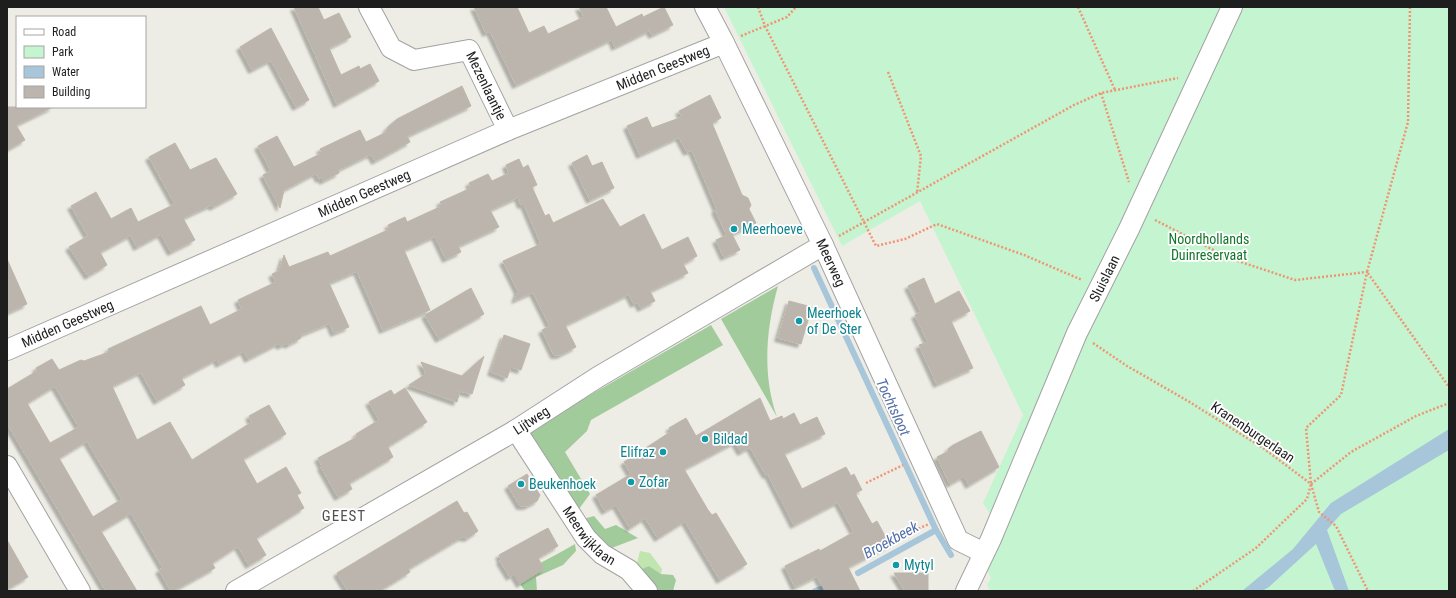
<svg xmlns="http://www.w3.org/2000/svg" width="1456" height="598" viewBox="0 0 1456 598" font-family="'Roboto Condensed',sans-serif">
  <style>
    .grass { fill: #c0e5ae }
    .forest { fill: #a2cb9c }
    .park { fill: #c4f5d0 }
    .water { fill: #a8c6d9 }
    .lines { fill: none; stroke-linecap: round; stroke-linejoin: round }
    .stream { stroke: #a8c6d9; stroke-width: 6 }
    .building { fill: #bbb5ae; stroke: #bfb6a8; fill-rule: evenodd; filter: url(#shadow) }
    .minor-casing { stroke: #a2a2a2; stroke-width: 22 }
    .path { stroke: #f09574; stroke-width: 2.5; stroke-dasharray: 2 2; stroke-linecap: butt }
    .minor { stroke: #fff; stroke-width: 20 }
    .culture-dot { fill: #0f9aa8; stroke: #fff; stroke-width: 1.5 }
    .labels { text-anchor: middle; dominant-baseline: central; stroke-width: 3.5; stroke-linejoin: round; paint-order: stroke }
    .street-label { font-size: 14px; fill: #1e1e1e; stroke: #fff }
    .culture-label { font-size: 14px; fill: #0d838f; stroke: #fff; text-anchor: start }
    .park-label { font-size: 14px; fill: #13752b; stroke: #fff }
    .water-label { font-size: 15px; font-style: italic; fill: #516ea7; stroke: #fff }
    .neighbourhood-label { font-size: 15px; letter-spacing: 1px; fill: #515151; stroke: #fff }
  </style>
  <defs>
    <filter id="shadow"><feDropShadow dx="-3.5" dy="3.5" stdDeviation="1" flood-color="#0004"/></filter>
  </defs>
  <rect width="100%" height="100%" fill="#eeede5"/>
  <!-- grass -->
  <polygon class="grass" points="640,551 650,553 662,569 661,574 649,566 639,570 637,563"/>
  <!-- forest -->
  <g class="forest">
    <path d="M778,286C766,329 762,374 777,417L721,319Z"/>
    <polygon points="711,325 723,345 591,420 587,431 565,452 590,494 576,513 528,431"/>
    <polygon points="594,516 605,529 616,525 638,538 609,549 600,548 583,519"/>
    <path d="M575,544L576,551L563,565L536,577L537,591H525L515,577C535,565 555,556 575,544Z"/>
    <polygon points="649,566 661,574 673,575 676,580 673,591 655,591 639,570"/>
  </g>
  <!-- park -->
  <polygon class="park" points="724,7 1449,7 1449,591 990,591 987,585 991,578 987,570 1003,534 983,503 1023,415 920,201 842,246"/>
  <!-- water -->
  <polygon class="water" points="1449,429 1449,450 1341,514 1327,530 1349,591 1335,591 1316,544 1269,587 1262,591 1242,591 1293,549 1331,503"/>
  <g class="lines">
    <!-- stream -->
    <g class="stream">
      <polyline points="814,268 936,530 951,555"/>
      <polyline points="858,573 936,530"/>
      <polyline points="815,591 824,588"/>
    </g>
  </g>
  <!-- building -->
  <g class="building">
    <polygon points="294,7 318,7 324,20 339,13 351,37 329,48 341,75 359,66 360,69 370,64 379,81 337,104"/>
    <polygon points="474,7 517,7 529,33 544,26 548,34 584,17 579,7 606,7 616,27 642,14 643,17 664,7 673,25 652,35 650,30 615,47 612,39 516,85 490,31 486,33"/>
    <polygon points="271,28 309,100 296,107 271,60 252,70 240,47"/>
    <polygon points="462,86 471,106 407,136 410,142 375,161 371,154 338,170 339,173 323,181 322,178 319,179 316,173 284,190 280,208 263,175 271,171 258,146 277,136 294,167 322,153 320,149 360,130 366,142 385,133 388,127 397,119"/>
    <polygon points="710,95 721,118 712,123 742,195 748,198 751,205 749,209 756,223 732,234 740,250 724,257 716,240 727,235 715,210 717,209 692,150 687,152 679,137 640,155 627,126 647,117 652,128 682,117 679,111"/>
    <polygon points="7,107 53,107 16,125 25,140 7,150"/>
    <polygon points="175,143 190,170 216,158 237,194 213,207 211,205 183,218 195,240 171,252 161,234 137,247 131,235 100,252 107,265 88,276 69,247 88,236 71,206 96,192 111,219 131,208 138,222 175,204 149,157"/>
    <polygon points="587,155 592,166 602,162 614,188 590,200 572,163"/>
    <path d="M519,159L523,168L528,165L537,185L532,187L545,216L549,214L553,223L603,199L620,227L644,214L662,250L688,237L697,256L683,264L688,273L650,291L655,301L641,308L638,302L634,304L629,294L565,325L576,347L560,355H554L542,330L550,326L533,292L515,300L518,291L503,261L541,244L524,204L521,205L518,197L490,210L499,227L458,246L461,252L446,259L435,236L404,250L430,310L383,330L357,271L329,283L349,327L334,333L330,323L300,335L301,338L288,345L287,343L280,346L279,343L248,359L244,351L219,364L217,359L181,378L185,385L157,401L141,372L112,386L137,440L170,422L192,460L252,422L249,416L269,405L286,434L243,459L257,484L286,467L301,493L297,495L304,508L256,538L266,555L249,565L238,546L212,563L215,568L173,591H171L159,570L163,568L131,513L101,531L137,591H106L7,423V389L37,371L36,368L52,359L59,370L81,360L84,361L109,352L108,349L201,306L210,325L242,309L238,300L276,282L272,274L279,271L284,255L289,267L328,252L330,256L390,229L388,225L405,217L407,222L442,206L440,202L471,188L469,183L488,174L492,181L509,173L506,165ZM55,386L79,427L50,443L27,403ZM87,441L122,499L93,517L59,458Z"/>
    <polygon points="7,259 27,304 7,313"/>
    <polygon points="924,278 935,304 959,291 970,311 951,321 973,368 937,384 919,345 928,342 915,315 921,312 908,286"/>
    <polygon points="471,288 484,314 439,339 425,315"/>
    <polygon points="789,301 812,307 801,344 778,338"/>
    <polygon points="504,335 530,344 521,370 511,367 507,378 491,372"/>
    <polygon points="484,356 472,394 460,391 457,402 409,385 426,374 421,362 462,376"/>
    <polygon points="405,388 427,422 390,445 388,447 393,457 349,483 352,489 338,497 321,467 322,466 318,458 357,437 356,434 379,420 369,402 391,390 394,395"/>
    <polygon points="760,398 770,421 782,416 783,419 794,413 800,425 817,417 825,434 784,453 802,489 846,467 851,476 854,474 862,490 855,493 872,524 877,521 890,545 848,567 860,591 825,591 817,576 795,587 785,566 819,549 820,551 854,532 838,502 794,525 768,474 766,475 750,447 741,452 735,442 684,469 708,510 712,515 716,513 747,564 720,580 685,521 658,538 645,518 630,528 616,505 605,511 596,495 631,474 624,462 672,431 669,428 686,418 696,436"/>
    <polygon points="981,431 999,467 969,485 964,476 950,484 937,457 949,451 948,449 953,445"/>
    <polygon points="527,474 540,495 537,501 527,506 520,506 508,486"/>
    <polygon points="457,501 464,513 467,512 478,531 468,538 462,537 408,569 410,572 379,591 348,591 337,573"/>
    <polygon points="548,528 558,546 538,558 544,569 520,584 514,574 510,577 500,561 501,559 499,555"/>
    <polygon points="7,540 28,577 7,589"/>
    <polygon points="894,573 928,573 928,591 905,591"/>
  </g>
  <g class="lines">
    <defs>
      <g id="minor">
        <path id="s1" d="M369,7L391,48L414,60L469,50L508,130"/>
        <path id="s2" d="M705,7L724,43L823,245L958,540L984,553"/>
        <path id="s3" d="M7,350L508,130L724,43"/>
        <path id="s4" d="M516,430L586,538L602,554L629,570L647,591"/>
        <polyline points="7,466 80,591"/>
        <path id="s5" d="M236,591L516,430L598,377L823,245"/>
        <path id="s6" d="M966,591L991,539L1077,333L1129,229L1232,7"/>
      </g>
    </defs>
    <!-- minor casing -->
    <use href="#minor" class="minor-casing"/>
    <!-- path -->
    <g class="path">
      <polyline points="758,7 765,26 876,246 905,239 937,224 1024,255 1082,280"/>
      <polyline points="1078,7 1115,90"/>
      <polyline points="1410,7 1408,122 1367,272 1449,387"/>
      <polyline points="741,36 787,17 796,7"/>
      <polyline points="888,72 921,156 917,193"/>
      <polyline points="1101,93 1129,182"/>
      <polyline points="1155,220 1229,258 1295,280 1367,272 1341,395 1306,428 1311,484 1307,499 1256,548 1193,591"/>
      <polyline points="839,236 1074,105 1101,93 1178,78"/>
      <polyline points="1093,343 1127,366 1188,401 1263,448 1311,484 1319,512 1336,526 1368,591"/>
      <polyline points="866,483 903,465"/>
      <polyline points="1311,484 1351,452 1416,416 1449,403"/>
      <polyline points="893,540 929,524"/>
    </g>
    <!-- minor -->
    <use href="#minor" class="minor"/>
  </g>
  <!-- markers -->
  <g class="culture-dot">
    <circle cx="734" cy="229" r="4"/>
    <circle cx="799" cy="321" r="4"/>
    <circle cx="705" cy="439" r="4"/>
    <circle cx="663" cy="452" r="4"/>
    <circle cx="631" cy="482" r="4"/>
    <circle cx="521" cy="484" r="4"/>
    <circle cx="896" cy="565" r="4"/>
  </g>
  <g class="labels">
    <!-- street labels -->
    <g class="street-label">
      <text stroke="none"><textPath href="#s3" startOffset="714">Midden Geestweg</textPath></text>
      <text stroke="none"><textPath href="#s1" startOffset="168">Mezenlaantje</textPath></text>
      <text stroke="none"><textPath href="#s3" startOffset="390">Midden Geestweg</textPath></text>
      <text stroke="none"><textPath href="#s2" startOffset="285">Meerweg</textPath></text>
      <text stroke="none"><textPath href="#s6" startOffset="342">Sluislaan</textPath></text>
      <text stroke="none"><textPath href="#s3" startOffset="66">Midden Geestweg</textPath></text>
      <text stroke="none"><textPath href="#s5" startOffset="341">Lijtweg</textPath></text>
      <text transform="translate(1253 432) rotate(34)">Kranenburgerlaan</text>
      <text stroke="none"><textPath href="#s4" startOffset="129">Meerwijklaan</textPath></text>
    </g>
    <!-- culture labels -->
    <g class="culture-label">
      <text x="742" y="229">Meerhoeve</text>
      <text x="807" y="313">Meerhoek<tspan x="807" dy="16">of De Ster</tspan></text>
      <text x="713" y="439">Bildad</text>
      <text x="655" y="452" text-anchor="end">Elifraz</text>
      <text x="639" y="482">Zofar</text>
      <text x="529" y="484">Beukenhoek</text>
      <text x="904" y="565">Mytyl</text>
    </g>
    <!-- park labels -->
    <g class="park-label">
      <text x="1209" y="239">Noordhollands<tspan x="1209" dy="16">Duinreservaat</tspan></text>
    </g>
    <!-- water labels -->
    <g class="water-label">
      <text transform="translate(893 407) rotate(65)">Tochtsloot</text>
      <text transform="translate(891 540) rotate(-29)">Broekbeek</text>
    </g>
    <!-- neighbourhood labels -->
    <g class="neighbourhood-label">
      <text x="344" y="516">GEEST</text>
    </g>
  </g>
  <!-- border -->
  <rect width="1456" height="598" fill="none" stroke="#1e1e1e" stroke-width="16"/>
  <!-- legend -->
  <rect x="16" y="16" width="130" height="92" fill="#ffffff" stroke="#a5a5a5"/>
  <rect x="24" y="29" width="20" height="6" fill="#ffffff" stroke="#a5a5a5"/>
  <text x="52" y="36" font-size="12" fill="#1e1e1e">Road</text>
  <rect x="24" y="46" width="20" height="12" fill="#c4f5d0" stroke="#a5a5a5"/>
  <text x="52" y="56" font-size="12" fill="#1e1e1e">Park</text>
  <rect x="24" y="66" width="20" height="12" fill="#a8c6d9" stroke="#a5a5a5"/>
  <text x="52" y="76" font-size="12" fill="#1e1e1e">Water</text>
  <rect x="24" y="86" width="20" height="12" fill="#bbb5ae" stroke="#a5a5a5"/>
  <text x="52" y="96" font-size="12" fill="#1e1e1e">Building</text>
</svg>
